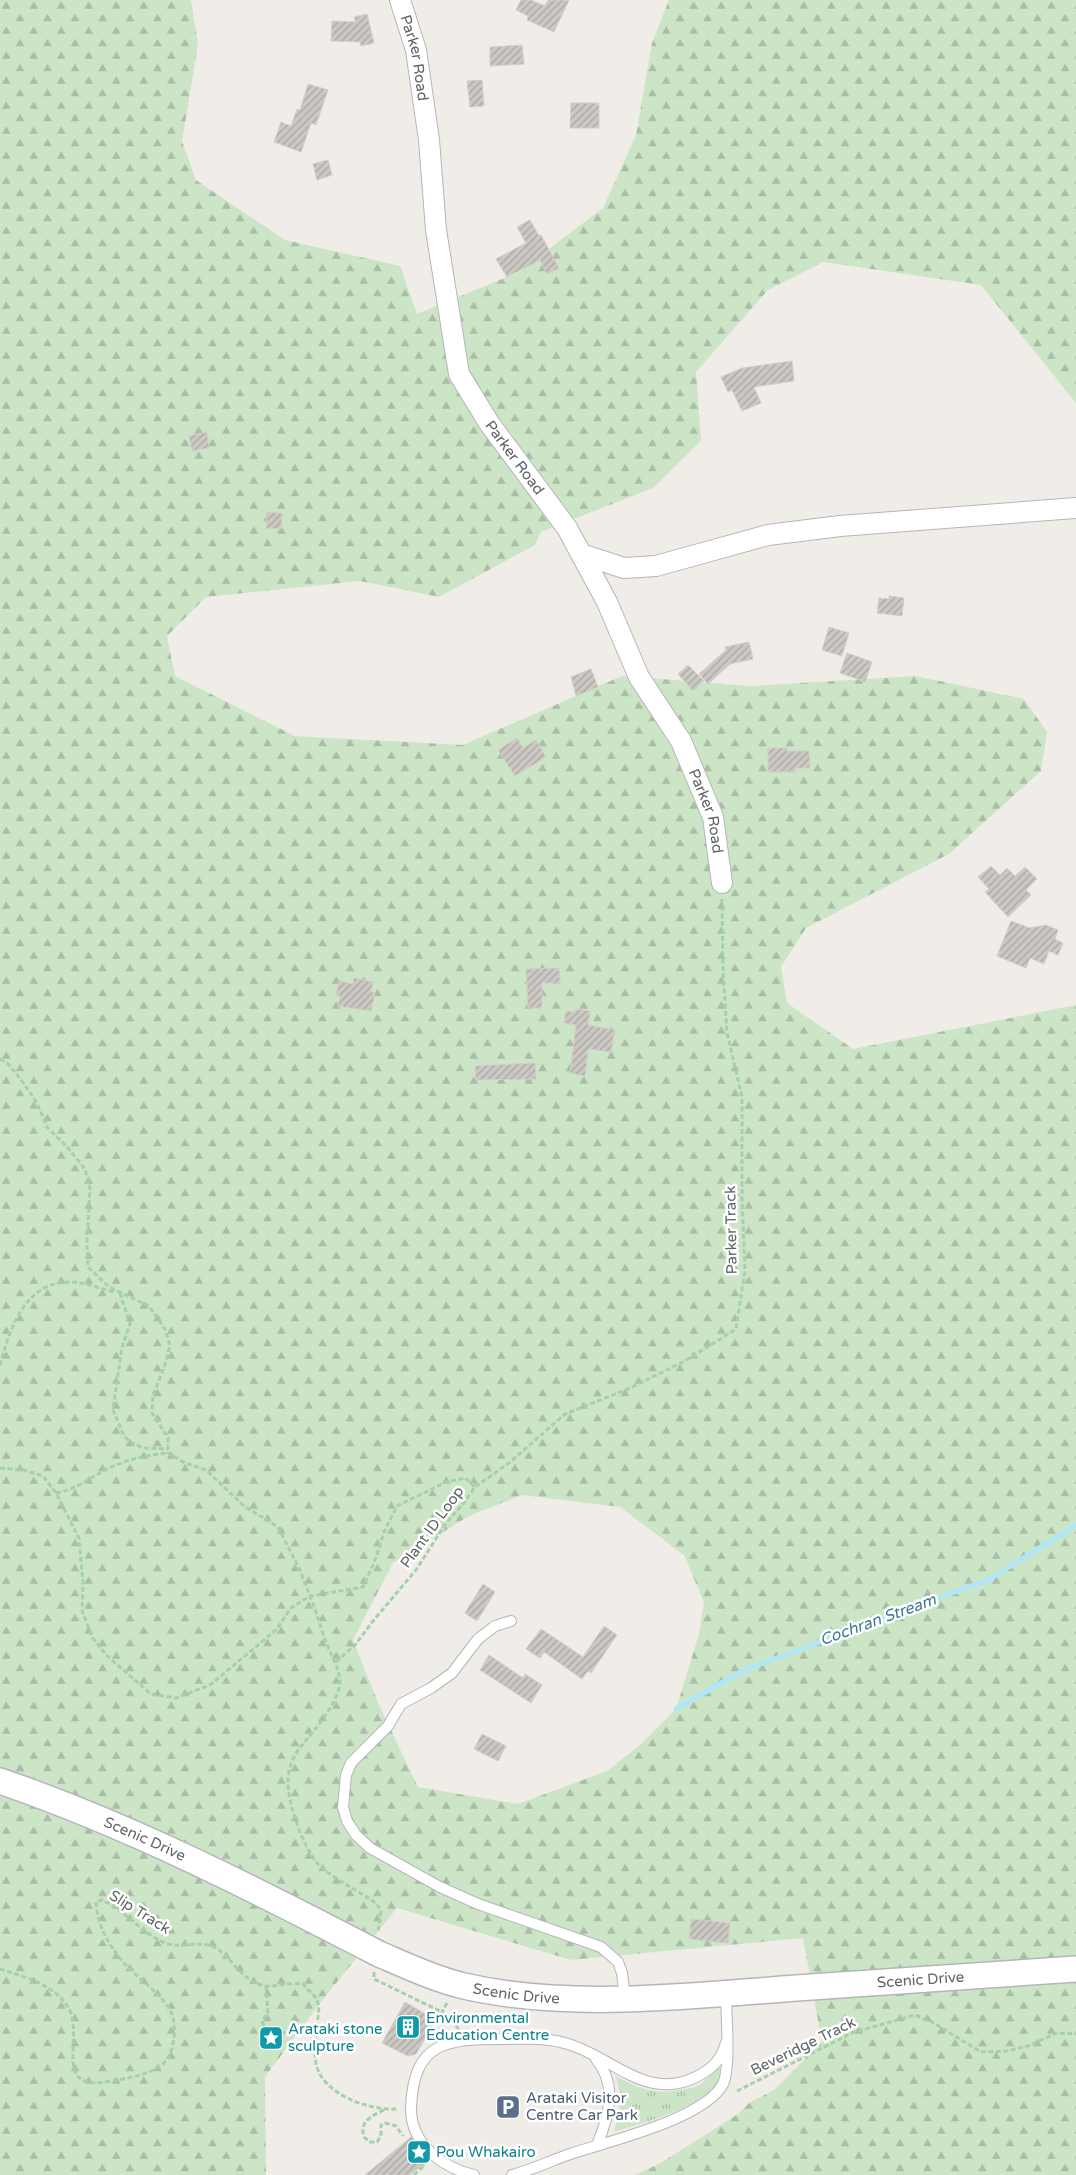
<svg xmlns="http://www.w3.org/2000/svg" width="1076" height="2175" viewBox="0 0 1076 2175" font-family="'Varela Round',sans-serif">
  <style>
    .grass { fill: url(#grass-tufts) }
    .forest { fill: url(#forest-firs); fill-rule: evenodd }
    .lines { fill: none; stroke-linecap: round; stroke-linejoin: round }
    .stream { stroke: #afe7f9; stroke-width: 5 }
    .building { fill: url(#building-hatch); stroke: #d5cec7 }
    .service-casing { stroke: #b3b6b9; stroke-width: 12 }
    .minor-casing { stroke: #b3b6b9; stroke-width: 22 }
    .tertiary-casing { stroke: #b3b6b9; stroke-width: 28 }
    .path { stroke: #a6d0aa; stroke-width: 3; stroke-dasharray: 5 2.5; stroke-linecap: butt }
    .service { stroke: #fff; stroke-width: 10 }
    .minor { stroke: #fff; stroke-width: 20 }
    .tertiary { stroke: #fff; stroke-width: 25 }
    .labels { text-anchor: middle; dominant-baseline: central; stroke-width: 5; stroke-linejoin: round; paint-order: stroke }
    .street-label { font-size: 15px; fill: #5f6467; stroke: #fff }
    .culture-label { font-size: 15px; fill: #0d838f; stroke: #fff; text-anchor: start }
    .service-label { font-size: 15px; fill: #4e5e75; stroke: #fff; text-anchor: start }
    .water-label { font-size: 16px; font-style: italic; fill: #427892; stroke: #fff }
  </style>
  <defs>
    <pattern id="grass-tufts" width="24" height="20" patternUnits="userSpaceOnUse" patternTransform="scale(1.25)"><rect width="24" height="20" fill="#cde5c7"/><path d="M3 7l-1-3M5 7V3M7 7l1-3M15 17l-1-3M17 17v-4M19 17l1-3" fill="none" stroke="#aabda5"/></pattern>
    <pattern id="forest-firs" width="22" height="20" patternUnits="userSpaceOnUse" patternTransform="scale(1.25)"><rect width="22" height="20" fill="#cde5c7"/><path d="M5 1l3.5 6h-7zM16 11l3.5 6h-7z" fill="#aabda5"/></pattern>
    <pattern id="building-hatch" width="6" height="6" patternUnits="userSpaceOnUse" patternTransform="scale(1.25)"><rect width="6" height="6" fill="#ccc8c4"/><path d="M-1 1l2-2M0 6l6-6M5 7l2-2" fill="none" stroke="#a9a6a3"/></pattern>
  </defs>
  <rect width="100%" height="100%" fill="#f0ede8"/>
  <!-- grass -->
  <path class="grass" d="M720,2068C720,2072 720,2077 719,2080C709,2106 639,2124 614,2132L621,2099L616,2076C641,2090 656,2095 684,2089C689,2088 695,2088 699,2085C707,2081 712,2070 720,2068Z"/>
  <!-- forest -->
  <path class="forest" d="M0,0H191L198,45L182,141L196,180L285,240L400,266L417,314L517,273L603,208L636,135L652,43L669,0H1076V403L981,285L823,262L768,290L696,372L701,441L653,488L541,532L535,545L439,597L360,581L206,597L167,636L175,676L295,736L463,745L622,676L751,686L916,676L1024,699L1047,732L1041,771L949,854L806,928L781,967L787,1003L853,1049L1076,1005V2175H634L659,2164L738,2114L749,2103L774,2090L822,2042L803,1938L571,1960L397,1908L321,2002L265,2077L266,2175H0ZM522,1495L620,1507L684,1555L704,1602L699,1634L676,1709L640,1745L607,1771L518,1804L418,1787L379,1705L353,1640L393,1563L469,1516Z"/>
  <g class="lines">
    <!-- stream -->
    <polyline class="stream" points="676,1709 744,1670 990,1579 1076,1525"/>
  </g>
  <!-- building -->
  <g class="building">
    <polygon points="521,0 531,0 545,6 548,0 569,0 554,32 527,20 528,16 516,10"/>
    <polygon points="367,14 374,43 361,46 360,42 331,41 332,21 356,22 354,17"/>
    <polygon points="522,45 524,64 490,66 490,47"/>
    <polygon points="482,80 484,106 470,107 467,81"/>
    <polygon points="308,84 328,90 316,125 311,123 301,152 274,142 281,122 291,126 297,109 300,110"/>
    <polygon points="571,103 599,103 599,128 570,128"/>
    <polygon points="328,160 332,175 317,180 313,164"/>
    <polygon points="530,220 539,236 541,235 559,268 547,274 540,260 507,277 496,259 526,243 517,227"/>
    <polygon points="792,361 794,381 754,387 761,403 742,411 732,390 728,392 721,377 742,368"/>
    <polygon points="207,432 209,448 192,451 189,436"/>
    <polygon points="267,512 282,513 281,529 266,528"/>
    <polygon points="889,596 904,598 902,616 877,613 879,598 889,599"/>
    <polygon points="829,627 849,633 842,656 822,650"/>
    <polygon points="749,642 753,659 730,664 708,684 699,674 726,650 725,647"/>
    <polygon points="847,653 872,662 865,682 840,673"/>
    <polygon points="688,665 704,681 693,691 678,674"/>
    <polygon points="591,669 598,687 576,696 571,677"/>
    <polygon points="517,738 523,748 536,740 546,757 515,776 498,750"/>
    <polygon points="768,748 787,748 787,751 809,751 810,768 795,768 795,772 768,772"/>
    <polygon points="991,866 1000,875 1007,868 1015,876 1025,867 1037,879 1026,890 1031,895 1008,917 985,892 989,889 978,877"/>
    <polygon points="1011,921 1030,928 1046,925 1058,930 1055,939 1063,943 1058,955 1049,951 1044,964 1030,958 1026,968 997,956"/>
    <polygon points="559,968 560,983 542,983 542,1008 528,1008 526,969"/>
    <polygon points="354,978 373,982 371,992 375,993 371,1011 338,1006 340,996 336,995 339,981 353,984"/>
    <polygon points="576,1009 590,1011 588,1025 615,1030 611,1052 588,1049 585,1076 570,1073 576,1025 564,1023 566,1011 575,1012"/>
    <polygon points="535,1063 536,1079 476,1080 475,1066"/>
    <polygon points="483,1584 495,1592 477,1621 465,1613"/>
    <polygon points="604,1626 617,1635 591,1673 588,1671 582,1679 544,1652 540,1658 526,1649 541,1629 583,1657"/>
    <polygon points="489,1655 523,1678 525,1674 542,1685 531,1703 480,1670"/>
    <polygon points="482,1734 506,1746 498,1761 474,1749"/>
    <polygon points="691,1919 730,1923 728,1943 689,1939"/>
    <polygon points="405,2002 429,2016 433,2025 416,2054 408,2056 382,2043"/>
    <polygon points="411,2137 429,2160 410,2175 365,2175"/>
  </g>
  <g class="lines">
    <defs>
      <g id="service">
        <polyline points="511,1621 495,1626 478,1639 452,1673 431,1688 401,1704 388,1726 351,1763 346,1775 343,1807 347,1821 356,1835 370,1848 440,1887 478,1904 601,1947 618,1962 622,1973 625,1998"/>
        <path d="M596,2059C618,2086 609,2116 597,2145"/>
        <path d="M474,2175C443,2168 411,2144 411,2109C413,2040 448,2039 504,2039C525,2039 547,2037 568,2044C613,2057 647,2103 698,2076C713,2068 721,2060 726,2043"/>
        <path d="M512,2175C532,2170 550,2161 570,2154C606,2142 705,2119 723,2084C731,2067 726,2015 726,1993"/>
      </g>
      <g id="minor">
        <path id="s1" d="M400,0L416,50L429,140L436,230L459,374L489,423L567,528L607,602L639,677L681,741L713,817L722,883"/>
        <polyline points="581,554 624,568 656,566 768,535 840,526 1076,508"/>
      </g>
      <g id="tertiary">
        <path id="s2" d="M0,1781C131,1826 256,1890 379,1954C407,1966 435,1979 464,1986C568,2010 690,1996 796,1988C890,1982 983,1975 1076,1969"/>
      </g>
    </defs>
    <!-- service casing -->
    <use href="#service" class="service-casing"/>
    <!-- minor casing -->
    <use href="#minor" class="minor-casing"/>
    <!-- tertiary casing -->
    <use href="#tertiary" class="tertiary-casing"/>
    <!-- path -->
    <g class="path">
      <polyline points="0,1059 7,1063 20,1078 37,1103 47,1127 68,1148 85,1169 90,1189 87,1242 88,1267 109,1287 149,1306 166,1331 170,1346 164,1368 153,1395 152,1413 168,1438 168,1453 185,1463 206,1470 244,1506 278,1527 300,1570 310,1596 363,1587 374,1563 384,1532 397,1506 446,1482 465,1478 475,1487"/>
      <polyline points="120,1293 130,1324 122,1347 113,1410 124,1436 130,1442 143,1448 168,1449"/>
      <path d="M0,1365C10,1328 25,1280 73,1282C87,1283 101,1289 115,1292"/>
      <path d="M0,1468L24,1470L43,1476L56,1493L79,1538L83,1583L82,1610L92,1637L106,1655L151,1694L176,1698L210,1685L276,1630L291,1608L310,1596C316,1611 320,1625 325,1639C330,1654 339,1666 340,1682C340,1700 314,1731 303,1744C295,1753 289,1765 288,1778C287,1803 302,1844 317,1863C327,1875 362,1893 377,1904L381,1911L378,1932"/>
      <path d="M56,1493C75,1490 88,1479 105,1470C124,1460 147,1455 168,1453"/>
      <polyline points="336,1662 355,1645 373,1621 416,1570 446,1523 463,1504 475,1487 509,1463 565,1414 628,1389 685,1361 736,1329 745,1270 742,1199 742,1097 727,1033 723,971 722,899"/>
      <path d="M0,1969C25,1977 53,1984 68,2007C86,2035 49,2094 111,2081C128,2078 150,2075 164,2063C175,2052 177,2025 171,2012C168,2006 162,1999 157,1994C145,1981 129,1971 119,1957C106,1941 97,1922 96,1902L102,1900C125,1911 142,1933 165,1943C180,1949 198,1940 214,1947C231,1955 240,1981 265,1986C274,1987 291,1982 303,1984L316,1998L319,2006C318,2022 313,2048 316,2064C323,2095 370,2111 398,2109"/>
      <polyline points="374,1972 374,1979 442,2012"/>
      <polyline points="266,1986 268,2014 262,2020 268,2042"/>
      <polyline points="447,2003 442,2012 452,2019 459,2030"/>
      <polyline points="737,2091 852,2033 915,2015 932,2022 981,2052 1007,2051 1028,2046 1057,2033 1076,2034"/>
      <path d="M384,2110C372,2116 359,2121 364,2137L370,2142H377L381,2136V2125L385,2123L396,2126L403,2136"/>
      <polyline points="414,2175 425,2165 423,2163"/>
    </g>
    <!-- service -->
    <use href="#service" class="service"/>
    <!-- minor -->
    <use href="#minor" class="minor"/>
    <!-- tertiary -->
    <use href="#tertiary" class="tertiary"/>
  </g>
  <!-- icons -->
  <defs>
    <symbol id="building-square" viewBox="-11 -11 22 22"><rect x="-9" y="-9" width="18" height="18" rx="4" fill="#0f9aa8" stroke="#fff"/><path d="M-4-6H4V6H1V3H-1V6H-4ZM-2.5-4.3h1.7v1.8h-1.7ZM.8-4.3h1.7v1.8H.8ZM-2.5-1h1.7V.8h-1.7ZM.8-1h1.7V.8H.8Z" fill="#fff"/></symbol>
    <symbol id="sight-square" viewBox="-11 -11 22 22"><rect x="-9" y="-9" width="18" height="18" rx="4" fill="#0f9aa8" stroke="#fff"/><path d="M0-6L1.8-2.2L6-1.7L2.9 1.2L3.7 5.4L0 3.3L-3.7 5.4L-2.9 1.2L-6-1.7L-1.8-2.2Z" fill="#fff"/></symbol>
    <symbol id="parking-square" viewBox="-11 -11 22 22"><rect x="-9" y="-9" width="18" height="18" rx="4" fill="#5c6f8a" stroke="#fff"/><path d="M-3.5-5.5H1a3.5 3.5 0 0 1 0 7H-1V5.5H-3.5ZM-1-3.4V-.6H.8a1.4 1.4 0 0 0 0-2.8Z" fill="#fff"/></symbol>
  </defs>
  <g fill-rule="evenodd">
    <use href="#building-square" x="394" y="2013" width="28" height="28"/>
    <use href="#sight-square" x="257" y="2024" width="28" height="28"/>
    <use href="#parking-square" x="494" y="2093" width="28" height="28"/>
    <use href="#sight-square" x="405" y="2138" width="28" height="28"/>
  </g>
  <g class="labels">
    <!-- street labels -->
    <g class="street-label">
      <text stroke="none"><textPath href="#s1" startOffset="60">Parker Road</textPath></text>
      <text stroke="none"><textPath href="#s1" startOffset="480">Parker Road</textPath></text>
      <text stroke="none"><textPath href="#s1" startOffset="885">Parker Road</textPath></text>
      <text transform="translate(731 1230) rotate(-91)">Parker Track</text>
      <text transform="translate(432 1527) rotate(-54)">Plant ID Loop</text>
      <text stroke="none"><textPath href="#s2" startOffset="156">Scenic Drive</textPath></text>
      <text transform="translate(140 1912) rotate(32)">Slip Track</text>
      <text stroke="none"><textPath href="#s2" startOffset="966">Scenic Drive</textPath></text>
      <text stroke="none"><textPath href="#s2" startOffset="561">Scenic Drive</textPath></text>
      <text transform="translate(803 2046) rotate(-26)">Beveridge Track</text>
    </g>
    <!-- culture labels -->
    <g class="culture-label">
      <text x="426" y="2018">Environmental<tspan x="426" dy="17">Education Centre</tspan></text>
      <text x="288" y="2029">Arataki stone<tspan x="288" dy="17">sculpture</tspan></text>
      <text x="436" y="2152">Pou Whakairo</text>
    </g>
    <!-- service labels -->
    <g class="service-label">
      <text x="526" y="2098">Arataki Visitor<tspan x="526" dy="17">Centre Car Park</tspan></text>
    </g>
    <!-- water labels -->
    <g class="water-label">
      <text transform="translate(878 1620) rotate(-20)">Cochran Stream</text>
    </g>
  </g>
</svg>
